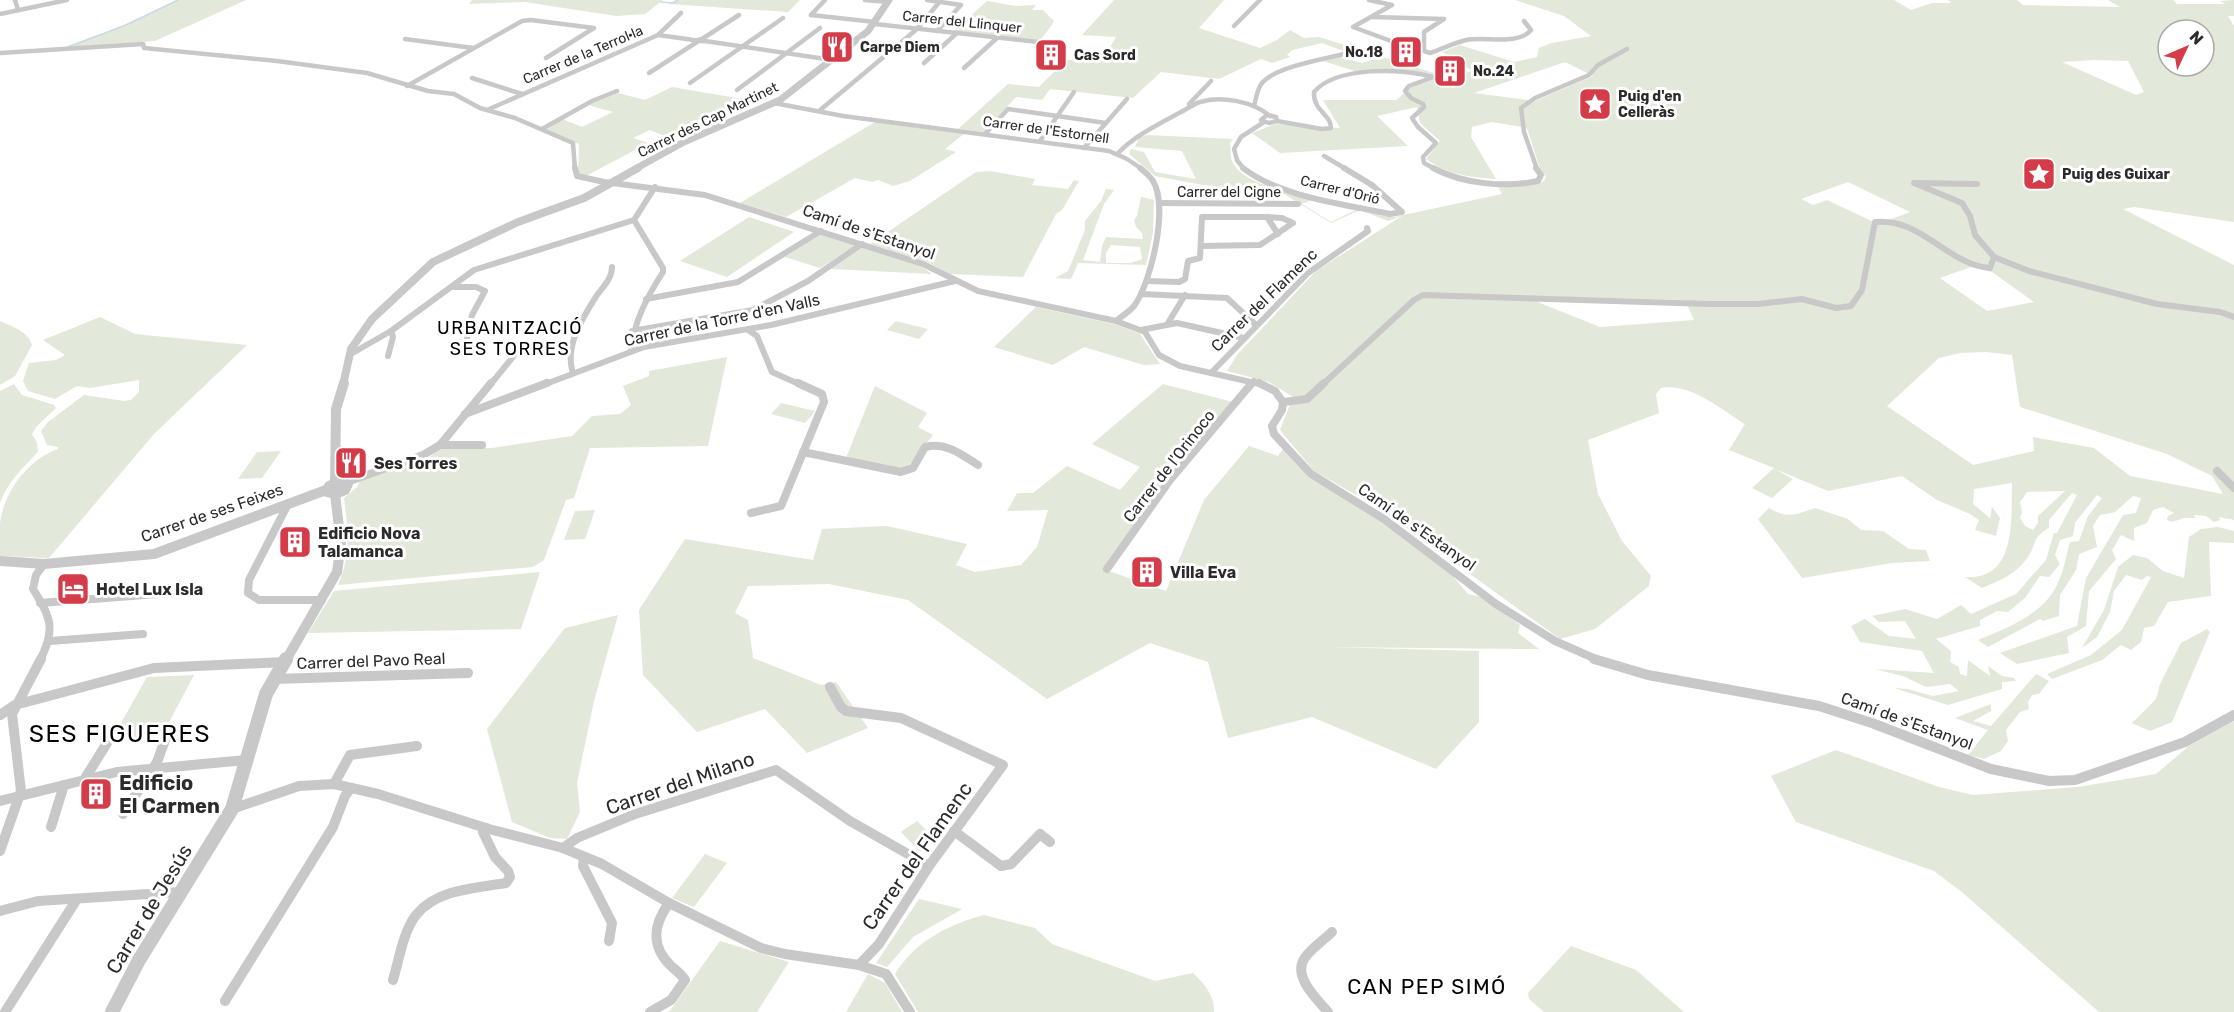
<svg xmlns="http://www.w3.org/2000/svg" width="2234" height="1012" viewBox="0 0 2234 1012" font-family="Rubik,sans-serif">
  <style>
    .green { fill: #e2e8da; fill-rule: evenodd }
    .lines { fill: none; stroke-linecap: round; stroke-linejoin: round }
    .stream { stroke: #c7dbe7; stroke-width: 1.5 }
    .minor-far3 { stroke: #c8c8c8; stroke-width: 4.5 }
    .minor-far2 { stroke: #c8c8c8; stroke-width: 6 }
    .minor-far1 { stroke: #c8c8c8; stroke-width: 8 }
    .minor { stroke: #c8c8c8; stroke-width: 10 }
    .tertiary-far3 { stroke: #c8c8c8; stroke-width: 7 }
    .tertiary-far2 { stroke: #c8c8c8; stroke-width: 8 }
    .tertiary-far1 { stroke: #c8c8c8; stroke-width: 10 }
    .tertiary { stroke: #c8c8c8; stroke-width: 14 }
    .labels { text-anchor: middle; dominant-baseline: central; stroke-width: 6; stroke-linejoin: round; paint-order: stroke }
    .far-street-label { font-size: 14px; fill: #2b2b2b; stroke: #fff }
    .far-poi-label { font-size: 14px; font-weight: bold; fill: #2b2b2b; stroke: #fff; text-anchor: start }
    .street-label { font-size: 16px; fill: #2b2b2b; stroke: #fff }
    .poi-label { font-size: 16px; font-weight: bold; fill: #2b2b2b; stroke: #fff; text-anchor: start }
    .neighbourhood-label { font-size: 18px; letter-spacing: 1.5px; fill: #000; stroke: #fff }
    .near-poi-label { font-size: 20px; font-weight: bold; fill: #2b2b2b; stroke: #fff; text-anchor: start }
    .near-street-label { font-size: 20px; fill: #2b2b2b; stroke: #fff }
    .near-neighbourhood-label { font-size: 21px; letter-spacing: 1.5px; fill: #000; stroke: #fff }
    .near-quarter-label { font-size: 24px; letter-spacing: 1.5px; fill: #000; stroke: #fff }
  </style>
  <rect width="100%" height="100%" fill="#fff"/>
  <!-- green -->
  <g class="green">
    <polygon points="177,0 246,0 155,41 65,47 122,26"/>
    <polygon points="472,0 663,0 645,14 616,16 525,2 469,4"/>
    <polygon points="676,0 800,0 788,12 669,4"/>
    <path d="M1114,0H1224L1199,28L1260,48L1277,40L1290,30L1304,38L1319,37L1447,77L1473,71L1442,52L1460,45L1514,62L1537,57L1539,48L1552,43L1591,36L1564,16L1515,0H1894L1911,10L1932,3H1951L1948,0H2017L2023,5L2120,7L2108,0H2173L2177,4H2225L2220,1L2234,0V16H2228L2234,26V222L2134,207L2123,209L2234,265V520L2219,517L2220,520L2214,522L2206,516L2194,515L2195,518H2184L2172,522L2167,520L2168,516L2174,513L2163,507L2153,510L2147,523L2134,528V541L2121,535L2112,550L2116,559L2089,591L2086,626L2067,637L2069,653L2017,664L2000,653L2077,626L2086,578L2123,515L2136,513L2141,498L2133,496L2115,512L2100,515L2093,526L2097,547L2079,554L2076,570L2060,595L2059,616L2043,621L2040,619L1988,647L1978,640C2008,628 2044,614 2058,583C2064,570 2066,555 2070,542L2079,541L2088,516L2102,498L2097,495L2075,523L2073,536L2060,540L2055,555L2060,564L2049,577L2040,576L2025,598L2008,612L1997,611L1980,620V626L1936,639L1951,651L1950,662L1959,667L1960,674L1967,676L1968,660L1990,676L1988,666L2002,676L2014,678L2016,681L2002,682V689L1948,705L1894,688L1908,689L1933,696L1959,691L1950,684L1926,687L1903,676L1875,669L1934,673L1922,651L1860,642L1851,626L1865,619L1889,636L1916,639L1905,621L1879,622L1872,616L1905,609L1937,619L1961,605L1971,614L2016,594L2046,560L2054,533H2057L2077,495L2072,493L2049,520V528C2031,539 2038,541 2028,557C2016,574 2000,581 1982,588L1965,577C2017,581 2011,519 2012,483L1974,489L1973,504L1990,518L1992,507L2000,518L1996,536L1975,530L1979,520L1970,514L1937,500L1902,476L1828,491L1775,469L1793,479L1772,498L1752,488L1774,468L1729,450L1745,424C1720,409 1691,383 1661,388L1656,394L1659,413L1588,440L1598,494L1622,541L1651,576L1649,586L1595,629L1560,639L1379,508L1314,471L1280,430L1293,397L1269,382L1227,371L1237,355L1316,271L1402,216L1388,221L1360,210L1331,223L1279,191L1203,185L1155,176L1129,154L1131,149L1144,152L1155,172L1196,179L1182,151L1135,147L1139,138L1147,135L1233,139L1230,143C1231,149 1230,156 1232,161C1242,185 1294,193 1316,198L1302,204L1331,222L1358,209L1394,217L1502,194L1497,185L1537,184L1544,181L1546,177L1540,169L1527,128L1492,122L1472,127L1471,137L1496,179C1469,177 1448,175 1426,159L1440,141L1420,123L1417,107L1377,116L1408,146L1280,153L1252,133L1275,124L1340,128L1323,100H1396L1412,87L1435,78L1432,74L1404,70L1358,72L1323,61L1340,57L1362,63L1378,58L1360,51L1346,52L1322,43L1292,50L1287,55L1290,57L1272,63L1261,59L1219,79L1161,72L1133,98L1050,89L1042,100L1016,97L984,132L958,129L1008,84L1039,87L1066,60H1080L1090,50L1107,52L1116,37L1082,35ZM2168,30H2204V66H2168ZM2094,60L2128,61L2144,92L2136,95L2062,62ZM1565,62L1593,76L1535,101L1474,93ZM1848,182L1910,212L1878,224L1827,200L1813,205L1801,199ZM1971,267L1992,272L2034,302L1987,311L1940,278ZM1530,296L1685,300L1694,320L1600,327L1540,303ZM1986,352L2012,355L2020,407L2167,454L2212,476L2223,494L2130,476L2094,448L2033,437L2034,451L1973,465L1887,406L1939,358L1960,353ZM2065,491L2038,516V523L2033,530L2025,526L2020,518L2022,512L2020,502L2027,492Z"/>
    <polygon points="987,1 1016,6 1036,5 1032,10 1043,10 1054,21 1053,23 1040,41 954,31"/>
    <polygon points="672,87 760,102 720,115 698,128 667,137 650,130 633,138 648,143 586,176 578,175 579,144 546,130 562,119 582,127 613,112 588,105 618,93 645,100"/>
    <polygon points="875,122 965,133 945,149 956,152 910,181 893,186 878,180 872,182 855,178 786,217 740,203"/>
    <polygon points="990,171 1035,179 1032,185 1068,189 1074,180 1079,181 1062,210 1056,214 1023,277 950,274 927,262 870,244 976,172"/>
    <path d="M1106,189L1114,190L1104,204L1083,260L1100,262L1102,246L1106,237L1143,239L1142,233L1136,227L1134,220L1137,216L1141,197L1154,200L1153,233L1146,265L1078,263L1071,279L1055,278L1068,271L1085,230V221L1101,201ZM1111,245L1140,247L1142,259L1131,263H1106V253Z"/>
    <polygon points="749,217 794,232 727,277 680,261"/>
    <polygon points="822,234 854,243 855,246 820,268 785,257"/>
    <polygon points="863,247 919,265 932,274 831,269"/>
    <polygon points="1036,307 1118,325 1140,334 1160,364 1144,365 1084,347 1053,365 994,347"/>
    <path d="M100,317L135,334L247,345L154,434L49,558L0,556C0,545 0,533 0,523C4,491 29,459 58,449V447L47,445L41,431L48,422L84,395L124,401L131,400L139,392V380L90,388L77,386L55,399L28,391L23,381L29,363L56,360L65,355L43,340Z"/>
    <path d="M0,321C11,326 29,332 32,345L15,376L0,385Z"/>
    <polygon points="896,321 928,329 919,339 887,330"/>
    <path d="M727,357L708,446L590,448L574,498L566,500L544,560L533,567L338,585C352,552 348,532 344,498L357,487L360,480L431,456L439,449L492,448L572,436L592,416L620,414L631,405L623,386L649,376V371Z"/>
    <path d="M14,384L22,395L54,405L56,408L36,427L32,434L37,443L38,452C23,467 7,483 0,503V391Z"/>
    <polygon points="1163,384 1233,402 1164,481 1103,569 1166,591 1204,500 1249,446 1278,456 1283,449 1309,478 1370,513 1451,574 1468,594 1482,597 1520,625 1518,633 1539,649 1328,647 1479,651 1479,722 1436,769 1312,717 1228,738 1208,662 1150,643 1047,699 908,600 829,584 748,586 735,613 748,620 753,658 821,685 836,682 868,728 807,753 765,709 697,732 643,675 639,610 685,539 813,560 822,529 887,526 967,544 956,565 975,572 1021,565 1037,547 1048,510 1007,511 1017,493 1033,493 1067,466 1120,490 1140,467 1092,444"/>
    <polygon points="875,386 927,413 918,427 933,435 906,469 846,458"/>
    <polygon points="781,403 815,411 805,423 771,414"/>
    <polygon points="281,451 262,478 238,479 257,452"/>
    <path d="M1769,508C1788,519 1795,515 1815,508L1848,519L1861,530L1883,531L1909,549L1926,550L1930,561L1892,563L1802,578L1758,519Z"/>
    <polygon points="595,510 585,539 564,540 575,511"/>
    <polygon points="2218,527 2234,531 2234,543 2209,542 2211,596 2168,602 2154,626 2144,628 2141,642 2131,650 2121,645 2102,660 2052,679 2047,674 2091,655 2122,630 2151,577 2147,576 2142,580 2126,575 2114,591 2110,612 2097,637 2082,648 2104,610 2118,567 2133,555 2147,558 2163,571 2184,578 2189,537 2201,529"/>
    <polygon points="540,572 521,629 308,633 334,591"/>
    <polygon points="618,615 594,701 577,783 580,812 567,839 550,838 512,822 487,729 565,628"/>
    <polygon points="2207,629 2210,632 2172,722 2150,731 2132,723 2156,699 2160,684 2181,643"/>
    <polygon points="2036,674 2049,681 2039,694 2032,695 2028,702 2029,709 2020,712 2006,730 2008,741 2001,751 1984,759 1968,755 1988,730 1955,718 1991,704 1991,711 1973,721 1991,726"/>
    <polygon points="194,675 166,728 159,734 112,739 147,677"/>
    <polygon points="2234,721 2234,1012 2099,1012 1963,893 1934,871 1796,822 1771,776 1836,750 1939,787 1973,795 2077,787 2156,774 2189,746"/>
    <polygon points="917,821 936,840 920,852 901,832"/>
    <polygon points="705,854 727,863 694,907 672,898"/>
    <polygon points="919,899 962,909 913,937 887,967 876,963"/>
    <path d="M984,915L1035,928L1052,944L1155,981L1193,973C1204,983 1215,996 1214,1012H918L895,974C915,941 948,925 984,915Z"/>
    <polygon points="720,941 789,962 757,1012 669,1012"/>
    <polygon points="1571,946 1636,970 1684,1012 1544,1012 1529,999 1528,993"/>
    <polygon points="868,974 885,983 902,1012 846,1012"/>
  </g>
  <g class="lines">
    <!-- stream -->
    <g class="stream">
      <polyline points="661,2 673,3 678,0"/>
      <polyline points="68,47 126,25 178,0"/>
    </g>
    <!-- minor-far3 -->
    <g class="minor-far3">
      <polyline points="15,0 18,10"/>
      <polyline points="865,0 888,2"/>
      <polyline points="927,0 961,5 937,31"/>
      <polyline points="1369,0 1392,5 1353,27 1399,44"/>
      <polyline points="0,14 67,0"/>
      <polyline points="811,15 875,22"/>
      <polyline points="811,15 825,0"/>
      <path d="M1372,17L1444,19L1424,32V51L1430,53C1442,49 1454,43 1466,40C1485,36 1518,46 1531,30L1524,21"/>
      <polyline points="875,24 1047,43"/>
      <polyline points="1234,26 1260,0"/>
      <polyline points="658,35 694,40"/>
      <polyline points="405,39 473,48"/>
      <polyline points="703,40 705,41 694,41 702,39 739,15"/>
      <polyline points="705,41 832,60"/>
      <polyline points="0,53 143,44 144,48 277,61 367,73 428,91 454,94 480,108 515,118 573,143 575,169"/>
      <polyline points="924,63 957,33"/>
      <polyline points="964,68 997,38"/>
      <polyline points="649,73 697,42"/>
      <polyline points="472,78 522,94"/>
      <polyline points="690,83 783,18"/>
      <polyline points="407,86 522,21 531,20 594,28 546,58"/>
      <polyline points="737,90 820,28"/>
      <polyline points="774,103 843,116 1109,151 1127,159 1142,169"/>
      <polyline points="1189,104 1211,81"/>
      <path d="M1254,106C1256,99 1257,89 1262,83C1275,67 1324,59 1344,54"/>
      <polyline points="487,110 658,35 681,13"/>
      <polyline points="819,111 917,29 941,0"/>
      <polygon points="1267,115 1276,117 1277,121 1269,123 1261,120"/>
      <path d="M1277,121L1322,129L1331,128C1331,114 1313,111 1314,92C1336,66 1403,68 1433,77L1409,86L1405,91L1411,98L1423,104L1424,107L1412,118L1418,127L1436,143L1423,157L1424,163L1435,169"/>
      <polyline points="542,129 592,101 617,91"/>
      <polyline points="985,134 1008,109 1106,123"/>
      <polyline points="1040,141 1074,92"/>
      <polyline points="1084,148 1127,99"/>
      <path d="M1118,153C1136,135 1157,125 1179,113C1186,110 1193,104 1200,102C1221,95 1254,102 1270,116"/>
      <polyline points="1324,156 1346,169"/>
      <polyline points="1244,169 1237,160 1234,149 1241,137 1264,122"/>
      <polyline points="1537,169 1524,132 1521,108 1535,98 1589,75 1598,65 1627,49"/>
    </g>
    <!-- minor-far2 -->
    <g class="minor-far2">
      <polyline points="575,168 577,176 604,182 705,195 923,264 978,291 1116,321 1145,332 1159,355 1180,366 1264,385"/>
      <path d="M1243,168C1280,197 1344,204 1390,214L1402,212L1372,185L1344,168"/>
      <path d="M1433,168C1463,184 1505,188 1538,181L1541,175L1536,168"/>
      <polyline points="1977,184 1914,183 1962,203 1970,216 1975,235 1994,257 2029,271 2157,304 2220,312 2234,317"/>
      <polyline points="1159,203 1298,204"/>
      <polyline points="1201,246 1260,245 1293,223 1282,218 1267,217"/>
      <polyline points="1147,281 1179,282 1185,279 1188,261 1200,258 1202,217 1267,217 1278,234"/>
      <polyline points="454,287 476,287 485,291 472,315 467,339"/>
      <polyline points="1141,294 1227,298 1256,325"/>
      <polyline points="646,299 738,282 821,231"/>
      <path d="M1116,321C1122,316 1129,312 1134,306C1151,283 1169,207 1153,181C1150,176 1145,172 1140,168"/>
      <polyline points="1168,323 1185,295"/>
      <polyline points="748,330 757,336 772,372 801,385"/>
      <polyline points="1141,330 1177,323 1244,338"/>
      <polyline points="632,331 753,310 808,281 862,244"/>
      <path d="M631,351C634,321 647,297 663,272V268L634,220L655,187"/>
      <polyline points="349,355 391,331 474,270 634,220"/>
      <polyline points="388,356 393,337 391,331"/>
      <path d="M573,373C564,346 583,317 597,295C604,286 612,278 612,267"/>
      <polyline points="1211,373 1308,273 1368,231 1367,228"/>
      <polyline points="490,385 521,347"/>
      <polyline points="543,385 644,347 771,325 955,281"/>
      <polyline points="1251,385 1254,381"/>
      <path d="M1322,385L1414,300L1423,295L1710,304H1758L1802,299L1836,308L1851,306L1862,290L1875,222C1921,217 1948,265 1990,268L1994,257"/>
    </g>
    <!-- minor-far1 -->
    <g class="minor-far1">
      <polyline points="1259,383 1275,391 1283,402 1282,410 1272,426 1274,434 1311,474 1384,519 1496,604 1555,641 1598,660"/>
      <polyline points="1283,402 1307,399 1324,383"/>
      <polyline points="465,414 547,383"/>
      <polyline points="440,445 482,445"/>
      <path d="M803,452L901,472L913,468L925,447C946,442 961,454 978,465"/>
      <polyline points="2217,471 2234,488"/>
      <polyline points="347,482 423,455 440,445 491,383"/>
      <polyline points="288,504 249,580 248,593 259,600 322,600"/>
      <polyline points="751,513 781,506 824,402 822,394 798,383"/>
      <polyline points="1107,569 1170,480 1252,383"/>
      <polyline points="40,603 171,593"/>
      <polyline points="50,641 143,634"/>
      <path d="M40,660C56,629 51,618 33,589L36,575L44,564"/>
    </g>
    <!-- minor -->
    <g class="minor">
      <polyline points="1594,659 1648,675 1819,706 1872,723 1991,769 2049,781 2075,780 2185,742 2234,715"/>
      <polyline points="274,679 468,673"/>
      <polyline points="830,687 841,707 846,711 901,718 1003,765 929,866 879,944 859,965"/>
      <polyline points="0,715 15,705 154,668 284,662"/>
      <polyline points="84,780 107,743"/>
      <polyline points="334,784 350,755 417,746"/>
      <polyline points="0,801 117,772 246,760"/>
      <polyline points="232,809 299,786 334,784 378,794 489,829 563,848 602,864 669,903 761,948 785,954 859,965 886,974 910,1012"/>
      <polyline points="123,814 157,762 168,732"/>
      <polyline points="51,827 64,785"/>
      <polyline points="954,831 1001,866 1011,864 1040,834 1050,842"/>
      <polyline points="563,848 577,838 635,814 776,770 850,821 929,866"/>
      <polyline points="0,851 21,791 12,714 41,659"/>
      <polyline points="584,857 583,866 612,923 609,941"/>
      <polyline points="0,911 38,901 180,892"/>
      <path d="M393,980C399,960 403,932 416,915C437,889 476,888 506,883L510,877L508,871L495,857L483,832L486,828"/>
      <polyline points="225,1001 333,827 345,796 351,788"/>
      <polyline points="5,1012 77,899"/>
      <path d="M650,1012L671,1000L685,980C681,974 677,971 672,967C650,946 653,925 669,903"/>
      <path d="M1328,1012C1317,999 1293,977 1304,959C1310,949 1324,940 1332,932"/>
    </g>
    <!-- tertiary-far3 -->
    <polyline class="tertiary-far3" points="635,169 684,142 780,100 868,31 889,0"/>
    <!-- tertiary-far2 -->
    <polyline class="tertiary-far2" points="343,385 351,349 372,319 433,262 518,222 584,198 638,168"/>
    <!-- tertiary-far1 -->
    <g class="tertiary-far1">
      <polygon points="342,481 348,484 345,490 335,494 327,492 329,486"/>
      <polyline points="335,483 336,409 344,383"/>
      <polyline points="0,561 44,564 154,554 326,490"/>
      <polyline points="286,660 337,572 341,544 335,494"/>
    </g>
    <!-- tertiary -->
    <polyline class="tertiary" points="112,1012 139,960 232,809 266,694 286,659"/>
  </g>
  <!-- icons -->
  <defs>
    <symbol id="restaurant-square" viewBox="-11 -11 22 22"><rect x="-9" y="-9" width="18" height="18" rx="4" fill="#d43c4a" stroke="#fff"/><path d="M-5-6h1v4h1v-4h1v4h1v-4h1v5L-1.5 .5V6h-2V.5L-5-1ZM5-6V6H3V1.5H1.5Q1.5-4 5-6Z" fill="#fff"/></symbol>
    <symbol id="building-square" viewBox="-11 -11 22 22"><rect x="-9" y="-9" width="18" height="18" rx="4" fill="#d43c4a" stroke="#fff"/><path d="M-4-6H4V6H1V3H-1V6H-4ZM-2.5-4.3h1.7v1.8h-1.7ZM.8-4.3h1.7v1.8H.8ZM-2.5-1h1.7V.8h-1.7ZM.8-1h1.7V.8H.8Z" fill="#fff"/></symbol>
    <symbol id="sight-square" viewBox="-11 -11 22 22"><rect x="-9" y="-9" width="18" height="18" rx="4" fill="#d43c4a" stroke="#fff"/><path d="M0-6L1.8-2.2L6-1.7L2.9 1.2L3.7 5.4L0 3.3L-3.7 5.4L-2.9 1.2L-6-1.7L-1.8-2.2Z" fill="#fff"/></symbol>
    <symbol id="hotel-square" viewBox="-11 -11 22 22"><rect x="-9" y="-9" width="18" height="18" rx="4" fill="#d43c4a" stroke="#fff"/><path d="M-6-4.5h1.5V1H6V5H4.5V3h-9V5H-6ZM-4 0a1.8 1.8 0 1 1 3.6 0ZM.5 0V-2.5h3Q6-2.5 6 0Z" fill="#fff"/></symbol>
  </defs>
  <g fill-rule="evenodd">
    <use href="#restaurant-square" x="818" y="28" width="38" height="38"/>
    <use href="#building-square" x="1387" y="33" width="38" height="38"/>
    <use href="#building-square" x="1032" y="36" width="38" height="38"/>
    <use href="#building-square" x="1431" y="52" width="38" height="38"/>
    <use href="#sight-square" x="1576" y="85" width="38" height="38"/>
    <use href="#sight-square" x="2020" y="155" width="38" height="38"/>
    <use href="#restaurant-square" x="332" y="444" width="38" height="38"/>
    <use href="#building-square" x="276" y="523" width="38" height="38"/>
    <use href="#building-square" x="1128" y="553" width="38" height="38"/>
    <use href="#hotel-square" x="54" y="570" width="38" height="38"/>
    <use href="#building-square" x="77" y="775" width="38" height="38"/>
  </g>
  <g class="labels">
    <!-- far-street labels -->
    <g class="far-street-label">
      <text transform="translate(962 22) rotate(6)">Carrer del Llinquer</text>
      <text transform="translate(583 55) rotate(-23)">Carrer de la Terrol·la</text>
      <text transform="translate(708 120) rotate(-26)">Carrer des Cap Martinet</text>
      <text transform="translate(1046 130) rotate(8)">Carrer de l'Estornell</text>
      <text transform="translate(1340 190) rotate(14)">Carrer d'Orió</text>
      <text x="1229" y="192">Carrer del Cigne</text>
    </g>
    <!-- far-poi labels -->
    <g class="far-poi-label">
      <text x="860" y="47">Carpe Diem</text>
      <text x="1383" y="52" text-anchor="end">No.18</text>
      <text x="1074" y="55">Cas Sord</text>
      <text x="1473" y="71">No.24</text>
      <text x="1618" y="96">Puig d'en<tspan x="1618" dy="16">Celleràs</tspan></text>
      <text x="2062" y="174">Puig des Guixar</text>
    </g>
    <!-- street labels -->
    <g class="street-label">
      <text transform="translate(869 232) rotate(19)">Camí de s'Estanyol</text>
      <text transform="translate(1264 300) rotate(-44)">Carrer del Flamenc</text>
      <text transform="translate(722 320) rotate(-12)">Carrer de la Torre d'en Valls</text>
      <text transform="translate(1169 466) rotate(-52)">Carrer de l'Orinoco</text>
      <text transform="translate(212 513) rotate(-19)">Carrer de ses Feixes</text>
      <text transform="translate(1417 527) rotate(35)">Camí de s'Estanyol</text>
      <text transform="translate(371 661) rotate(-2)">Carrer del Pavo Real</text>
      <text transform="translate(1907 721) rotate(20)">Camí de s'Estanyol</text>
    </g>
    <!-- poi labels -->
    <g class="poi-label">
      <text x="374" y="463">Ses Torres</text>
      <text x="318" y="533">Edificio Nova<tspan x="318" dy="18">Talamanca</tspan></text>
      <text x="1170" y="572">Villa Eva</text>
      <text x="96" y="589">Hotel Lux Isla</text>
    </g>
    <!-- neighbourhood labels -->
    <g class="neighbourhood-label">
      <text x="510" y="328">URBANITZACIÓ<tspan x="510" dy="21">SES TORRES</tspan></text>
    </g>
    <!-- near-poi labels -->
    <g class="near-poi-label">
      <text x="119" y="783">Edificio<tspan x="119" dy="23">El Carmen</tspan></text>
    </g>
    <!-- near-street labels -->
    <g class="near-street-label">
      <text transform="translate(680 783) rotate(-19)">Carrer del Milano</text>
      <text transform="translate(917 856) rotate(-55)">Carrer del Flamenc</text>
      <text transform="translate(149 909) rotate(-59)">Carrer de Jesús</text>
    </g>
    <!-- near-neighbourhood labels -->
    <g class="near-neighbourhood-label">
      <text x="1427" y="986">CAN PEP SIMÓ</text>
    </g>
    <!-- near-quarter labels -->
    <g class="near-quarter-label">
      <text x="120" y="734">SES FIGUERES</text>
    </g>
  </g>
  <!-- north arrow -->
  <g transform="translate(2186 48) rotate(46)"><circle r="28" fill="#ffffff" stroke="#aaaaaa" stroke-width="1.5"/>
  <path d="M0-4.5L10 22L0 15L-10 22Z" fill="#d43c4a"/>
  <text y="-9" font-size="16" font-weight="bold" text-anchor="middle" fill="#2b2b2b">N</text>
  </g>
</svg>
